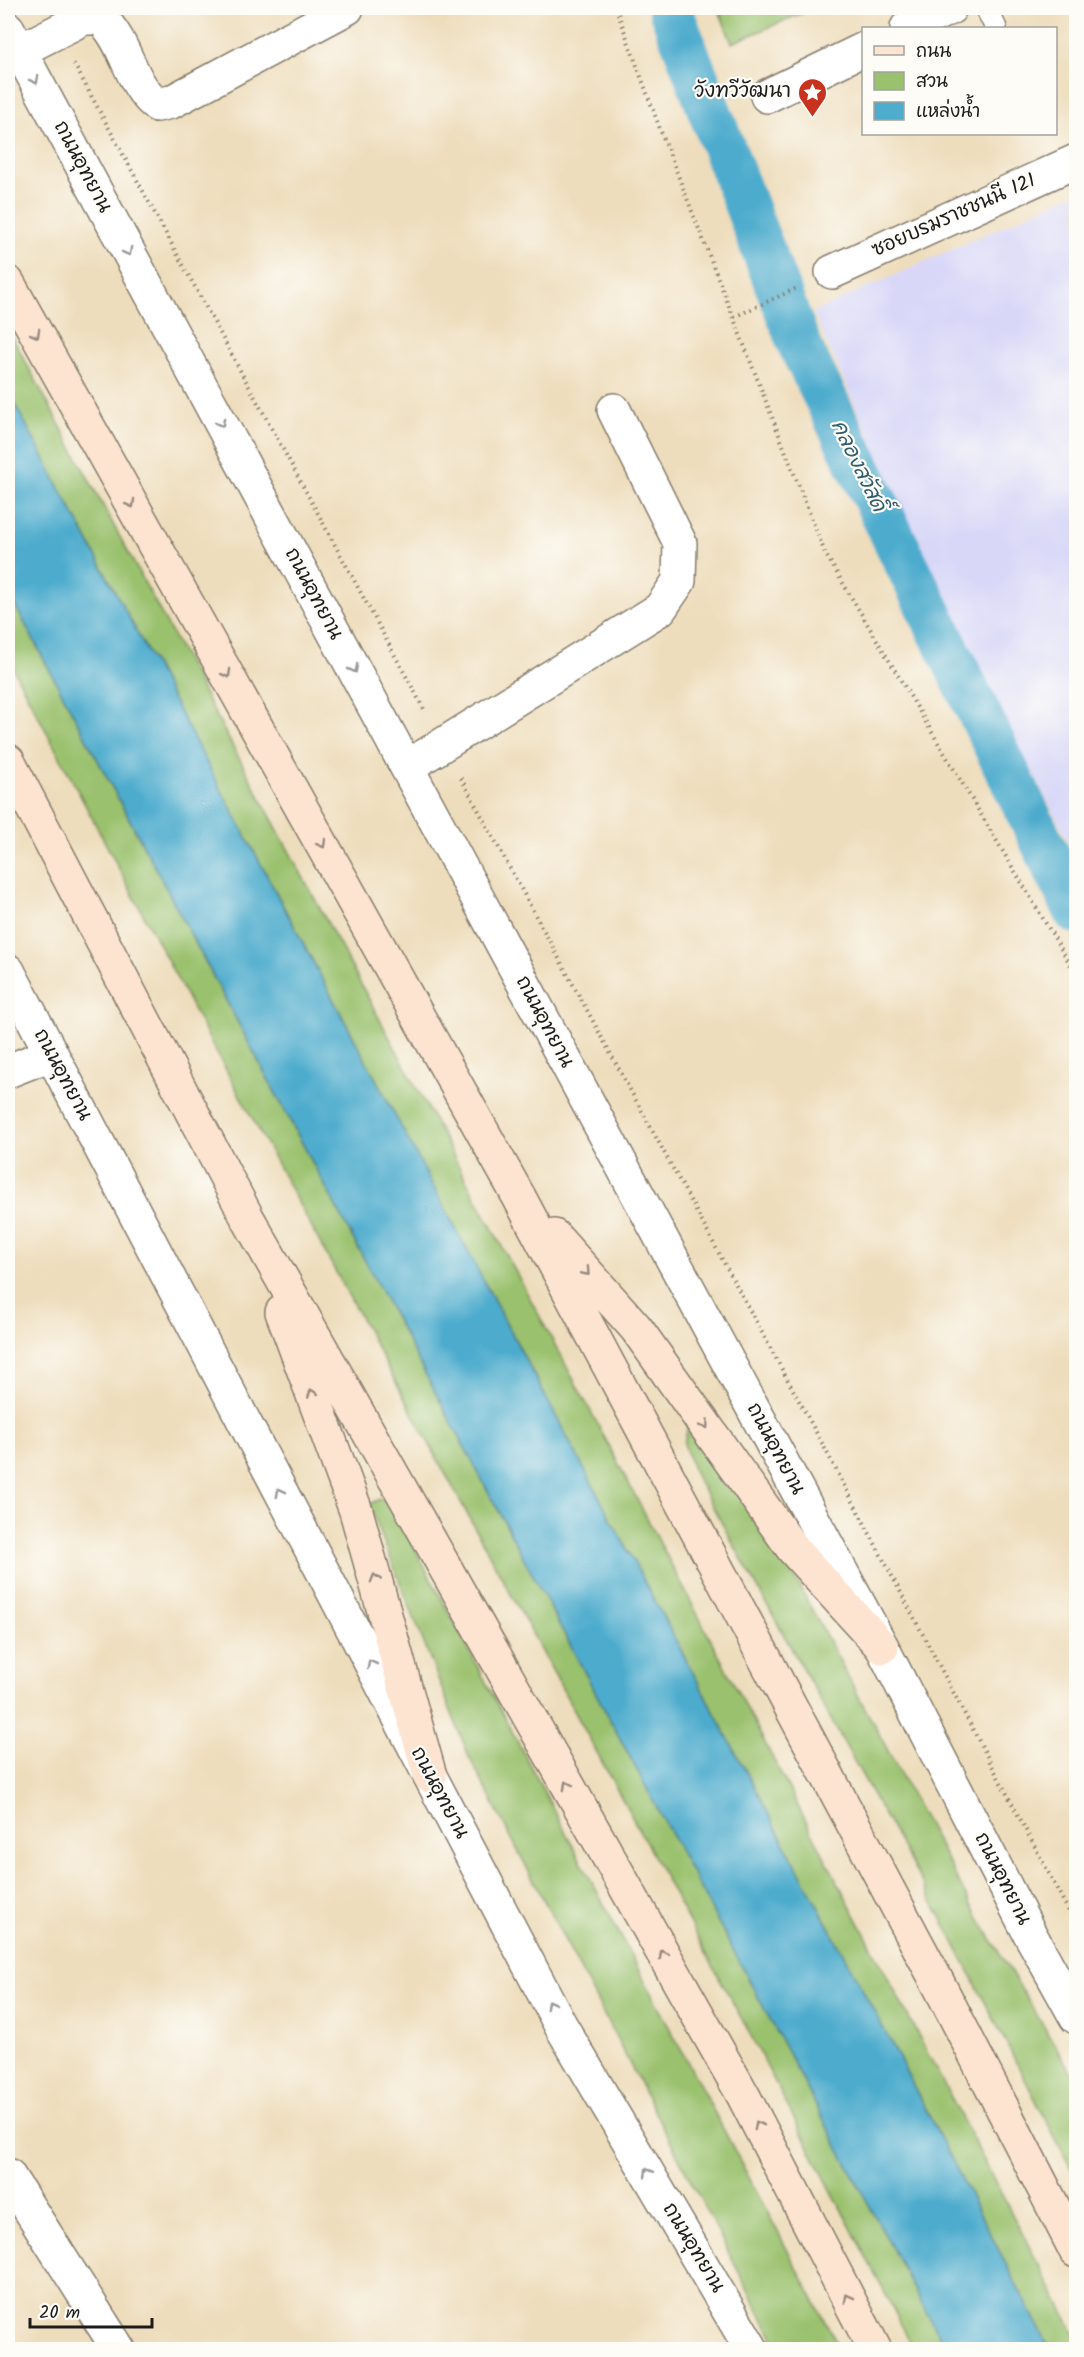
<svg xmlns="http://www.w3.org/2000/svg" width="1084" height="2357" viewBox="0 0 1084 2357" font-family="Kalam,'Playpen Sans Thai',sans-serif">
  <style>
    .built { fill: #d8d7f8 }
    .green { fill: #9ac16d; stroke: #5b6e44; stroke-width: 1.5 }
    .water { fill: #4eaccd; stroke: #356474; stroke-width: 1.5 }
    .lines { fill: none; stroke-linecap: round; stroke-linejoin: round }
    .canal { stroke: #4eaccd; stroke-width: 44 }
    .service-casing { stroke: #857c6c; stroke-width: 24 }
    .minor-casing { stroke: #857c6c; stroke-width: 36 }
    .tertiary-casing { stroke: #857c6c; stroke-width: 36 }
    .secondary-casing { stroke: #857c6c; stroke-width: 36 }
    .path { stroke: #857c6c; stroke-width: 4; stroke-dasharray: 1.5 4.5; stroke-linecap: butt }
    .service { stroke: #fff; stroke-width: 21 }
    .minor { stroke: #fff; stroke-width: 33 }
    .tertiary { stroke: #fff; stroke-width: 33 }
    .secondary { stroke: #fde4d1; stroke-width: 33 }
    .oneway { stroke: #999 }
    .oneway2 { stroke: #988a80 }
    .labels { text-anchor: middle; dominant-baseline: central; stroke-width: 4.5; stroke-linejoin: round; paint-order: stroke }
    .poi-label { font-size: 20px; fill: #1c1c1c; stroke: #fdfcf7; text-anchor: end }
    .street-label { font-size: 20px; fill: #1c1c1c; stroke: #fdfcf7 }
    .water-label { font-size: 21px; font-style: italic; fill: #325d6c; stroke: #fdfcf7 }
  </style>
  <rect width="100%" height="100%" fill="#fdfcf7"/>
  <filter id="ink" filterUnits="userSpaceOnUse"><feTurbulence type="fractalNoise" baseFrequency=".0167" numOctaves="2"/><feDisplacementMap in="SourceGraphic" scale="12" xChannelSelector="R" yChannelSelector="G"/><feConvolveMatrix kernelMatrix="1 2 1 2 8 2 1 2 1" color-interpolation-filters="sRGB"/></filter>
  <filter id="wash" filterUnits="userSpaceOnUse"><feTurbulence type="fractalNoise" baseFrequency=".008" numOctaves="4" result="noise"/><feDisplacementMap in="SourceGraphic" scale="24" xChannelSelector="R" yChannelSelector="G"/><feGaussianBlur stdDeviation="1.35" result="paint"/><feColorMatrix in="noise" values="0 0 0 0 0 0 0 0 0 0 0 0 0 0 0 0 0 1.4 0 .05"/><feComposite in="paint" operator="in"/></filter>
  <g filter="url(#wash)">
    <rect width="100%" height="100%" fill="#eeddbc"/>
    <!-- built -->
    <polygon class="built" points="1076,193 1076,856 940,594 813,312"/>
    <!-- green -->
    <g class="green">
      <polygon points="718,8 814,8 732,43"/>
      <polygon points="8,329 597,1423 1076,2336 1076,2349 1050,2349 899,2058 8,391"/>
      <polygon points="8,592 946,2349 914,2349 751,2036 207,1035 8,659"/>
      <polygon points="688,1425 773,1537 972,1907 1076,2080 1076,2178 942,1919 695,1475 684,1444"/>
      <polygon points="387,1496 840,2349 779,2349 469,1757 369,1504"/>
    </g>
    <!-- water -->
    <polygon class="water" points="8,391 899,2058 1050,2349 946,2349 8,592"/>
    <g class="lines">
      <!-- canal -->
      <polyline class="canal" points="670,8 800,346 1076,912"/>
    </g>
  </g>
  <g filter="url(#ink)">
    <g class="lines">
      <defs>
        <polyline id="service" points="986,8 996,28"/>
        <g id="minor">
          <polyline points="907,28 950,8"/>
          <path d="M19,51L84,18H100C127,41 129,84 157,105L171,102L347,8"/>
          <polyline points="767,96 864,49"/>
          <polyline points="832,272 1076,161"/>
          <polyline points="407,767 660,609 679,581 680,543 614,410"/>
          <polyline points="8,1071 51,1054"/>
          <polyline points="8,2175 119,2350"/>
        </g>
        <g id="tertiary">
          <polyline points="8,29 882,1647 1031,1936 1076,2017"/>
          <polyline points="8,971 561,2026 752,2350"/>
        </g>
        <g id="secondary">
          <polyline points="8,283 519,1197 939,1985 1076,2251"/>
          <polyline points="8,761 247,1217 743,2095 875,2350"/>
          <polyline points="554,1236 636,1328 793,1549 882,1647"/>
          <polyline points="282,1312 356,1511 430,1776"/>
        </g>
      </defs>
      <!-- service casing -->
      <use href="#service" class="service-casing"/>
      <!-- minor casing -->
      <use href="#minor" class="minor-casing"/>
      <!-- tertiary casing -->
      <use href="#tertiary" class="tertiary-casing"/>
      <!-- secondary casing -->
      <use href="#secondary" class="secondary-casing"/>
      <!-- path -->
      <g class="path">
        <polyline points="616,8 660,129 825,553 1076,974"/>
        <polyline points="74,64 425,711"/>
        <polyline points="734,317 799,287"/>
        <polyline points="461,778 823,1445 1076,1925"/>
      </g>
      <!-- service -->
      <use href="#service" class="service"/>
      <!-- minor -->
      <use href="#minor" class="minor"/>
      <!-- tertiary -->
      <use href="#tertiary" class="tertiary"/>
      <!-- secondary -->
      <use href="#secondary" class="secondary"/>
    </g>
    <!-- one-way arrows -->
    <defs><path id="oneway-chevron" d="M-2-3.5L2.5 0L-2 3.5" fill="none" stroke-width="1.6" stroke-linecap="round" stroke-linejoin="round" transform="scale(1.5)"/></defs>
    <g class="oneway">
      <use href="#oneway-chevron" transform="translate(35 80) rotate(62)"/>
      <use href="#oneway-chevron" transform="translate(128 252) rotate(62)"/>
      <use href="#oneway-chevron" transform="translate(221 423) rotate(62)"/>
      <use href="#oneway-chevron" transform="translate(354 669) rotate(62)"/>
      <use href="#oneway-chevron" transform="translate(280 1492) rotate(-118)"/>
      <use href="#oneway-chevron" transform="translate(371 1664) rotate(-118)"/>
      <use href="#oneway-chevron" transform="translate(550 2004) rotate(-118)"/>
      <use href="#oneway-chevron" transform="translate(648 2172) rotate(-121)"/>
    </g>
    <g class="oneway2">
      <use href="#oneway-chevron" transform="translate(36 334) rotate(61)"/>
      <use href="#oneway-chevron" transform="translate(131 504) rotate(61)"/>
      <use href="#oneway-chevron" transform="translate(227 674) rotate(61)"/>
      <use href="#oneway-chevron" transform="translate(322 844) rotate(61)"/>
      <use href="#oneway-chevron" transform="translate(586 1272) rotate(48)"/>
      <use href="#oneway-chevron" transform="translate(312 1393) rotate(-110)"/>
      <use href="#oneway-chevron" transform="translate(705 1425) rotate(55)"/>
      <use href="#oneway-chevron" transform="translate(375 1578) rotate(-106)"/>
      <use href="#oneway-chevron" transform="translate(567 1785) rotate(-119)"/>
      <use href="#oneway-chevron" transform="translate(663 1954) rotate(-119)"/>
      <use href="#oneway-chevron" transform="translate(758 2125) rotate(-118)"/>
      <use href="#oneway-chevron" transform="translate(848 2298) rotate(-118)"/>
    </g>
  </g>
  <!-- icons -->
  <defs>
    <symbol id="sight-pin" viewBox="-11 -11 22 30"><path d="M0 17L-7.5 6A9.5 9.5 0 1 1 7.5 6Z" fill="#c8321e" stroke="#fdfcf7"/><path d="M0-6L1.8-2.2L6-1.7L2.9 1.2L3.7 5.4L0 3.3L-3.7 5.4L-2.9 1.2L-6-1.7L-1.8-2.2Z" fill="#fff"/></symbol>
  </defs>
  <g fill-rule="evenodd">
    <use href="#sight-pin" x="796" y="76" width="33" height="45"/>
  </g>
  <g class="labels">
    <!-- poi labels -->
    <g class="poi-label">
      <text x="791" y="92">วังทวีวัฒนา</text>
    </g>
    <!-- street labels -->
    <g class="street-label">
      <text transform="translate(82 167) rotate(62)">ถนนอุทยาน</text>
      <text transform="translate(954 216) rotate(-24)">ซอยบรมราชชนนี 121</text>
      <text transform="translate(313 594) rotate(62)">ถนนอุทยาน</text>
      <text transform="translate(544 1022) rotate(62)">ถนนอุทยาน</text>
      <text transform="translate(62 1075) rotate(62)">ถนนอุทยาน</text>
      <text transform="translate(775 1449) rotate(62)">ถนนอุทยาน</text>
      <text transform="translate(439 1793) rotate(62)">ถนนอุทยาน</text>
      <text transform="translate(1002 1879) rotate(63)">ถนนอุทยาน</text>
      <text transform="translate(693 2248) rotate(59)">ถนนอุทยาน</text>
    </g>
    <!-- water labels -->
    <g class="water-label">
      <text transform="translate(858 466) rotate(64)">คลองสวัสดิ์</text>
    </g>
  </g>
  <!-- margin -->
  <rect width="1084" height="2357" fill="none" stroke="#fdfcf7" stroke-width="30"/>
  <!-- legend -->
  <rect x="862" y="27" width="195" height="108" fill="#fdfcf7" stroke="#a3a29f" stroke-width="1.5"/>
  <rect x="874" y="46" width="30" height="9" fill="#fde4d1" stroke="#a3a29f" stroke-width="1.5"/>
  <text x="916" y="57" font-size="18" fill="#1c1c1c">ถนน</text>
  <rect x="874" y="72" width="30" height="18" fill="#9ac16d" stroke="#a3a29f" stroke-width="1.5"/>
  <text x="916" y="87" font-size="18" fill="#1c1c1c">สวน</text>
  <rect x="874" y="102" width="30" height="18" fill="#4eaccd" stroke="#a3a29f" stroke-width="1.5"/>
  <text x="916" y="117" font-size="18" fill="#1c1c1c">แหล่งน้ำ</text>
  <!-- scale -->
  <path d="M30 2318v9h122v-9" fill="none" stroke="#1c1c1c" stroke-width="3"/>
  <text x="39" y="2318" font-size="18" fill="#1c1c1c" stroke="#fdfcf7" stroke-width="4.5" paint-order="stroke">20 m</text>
</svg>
